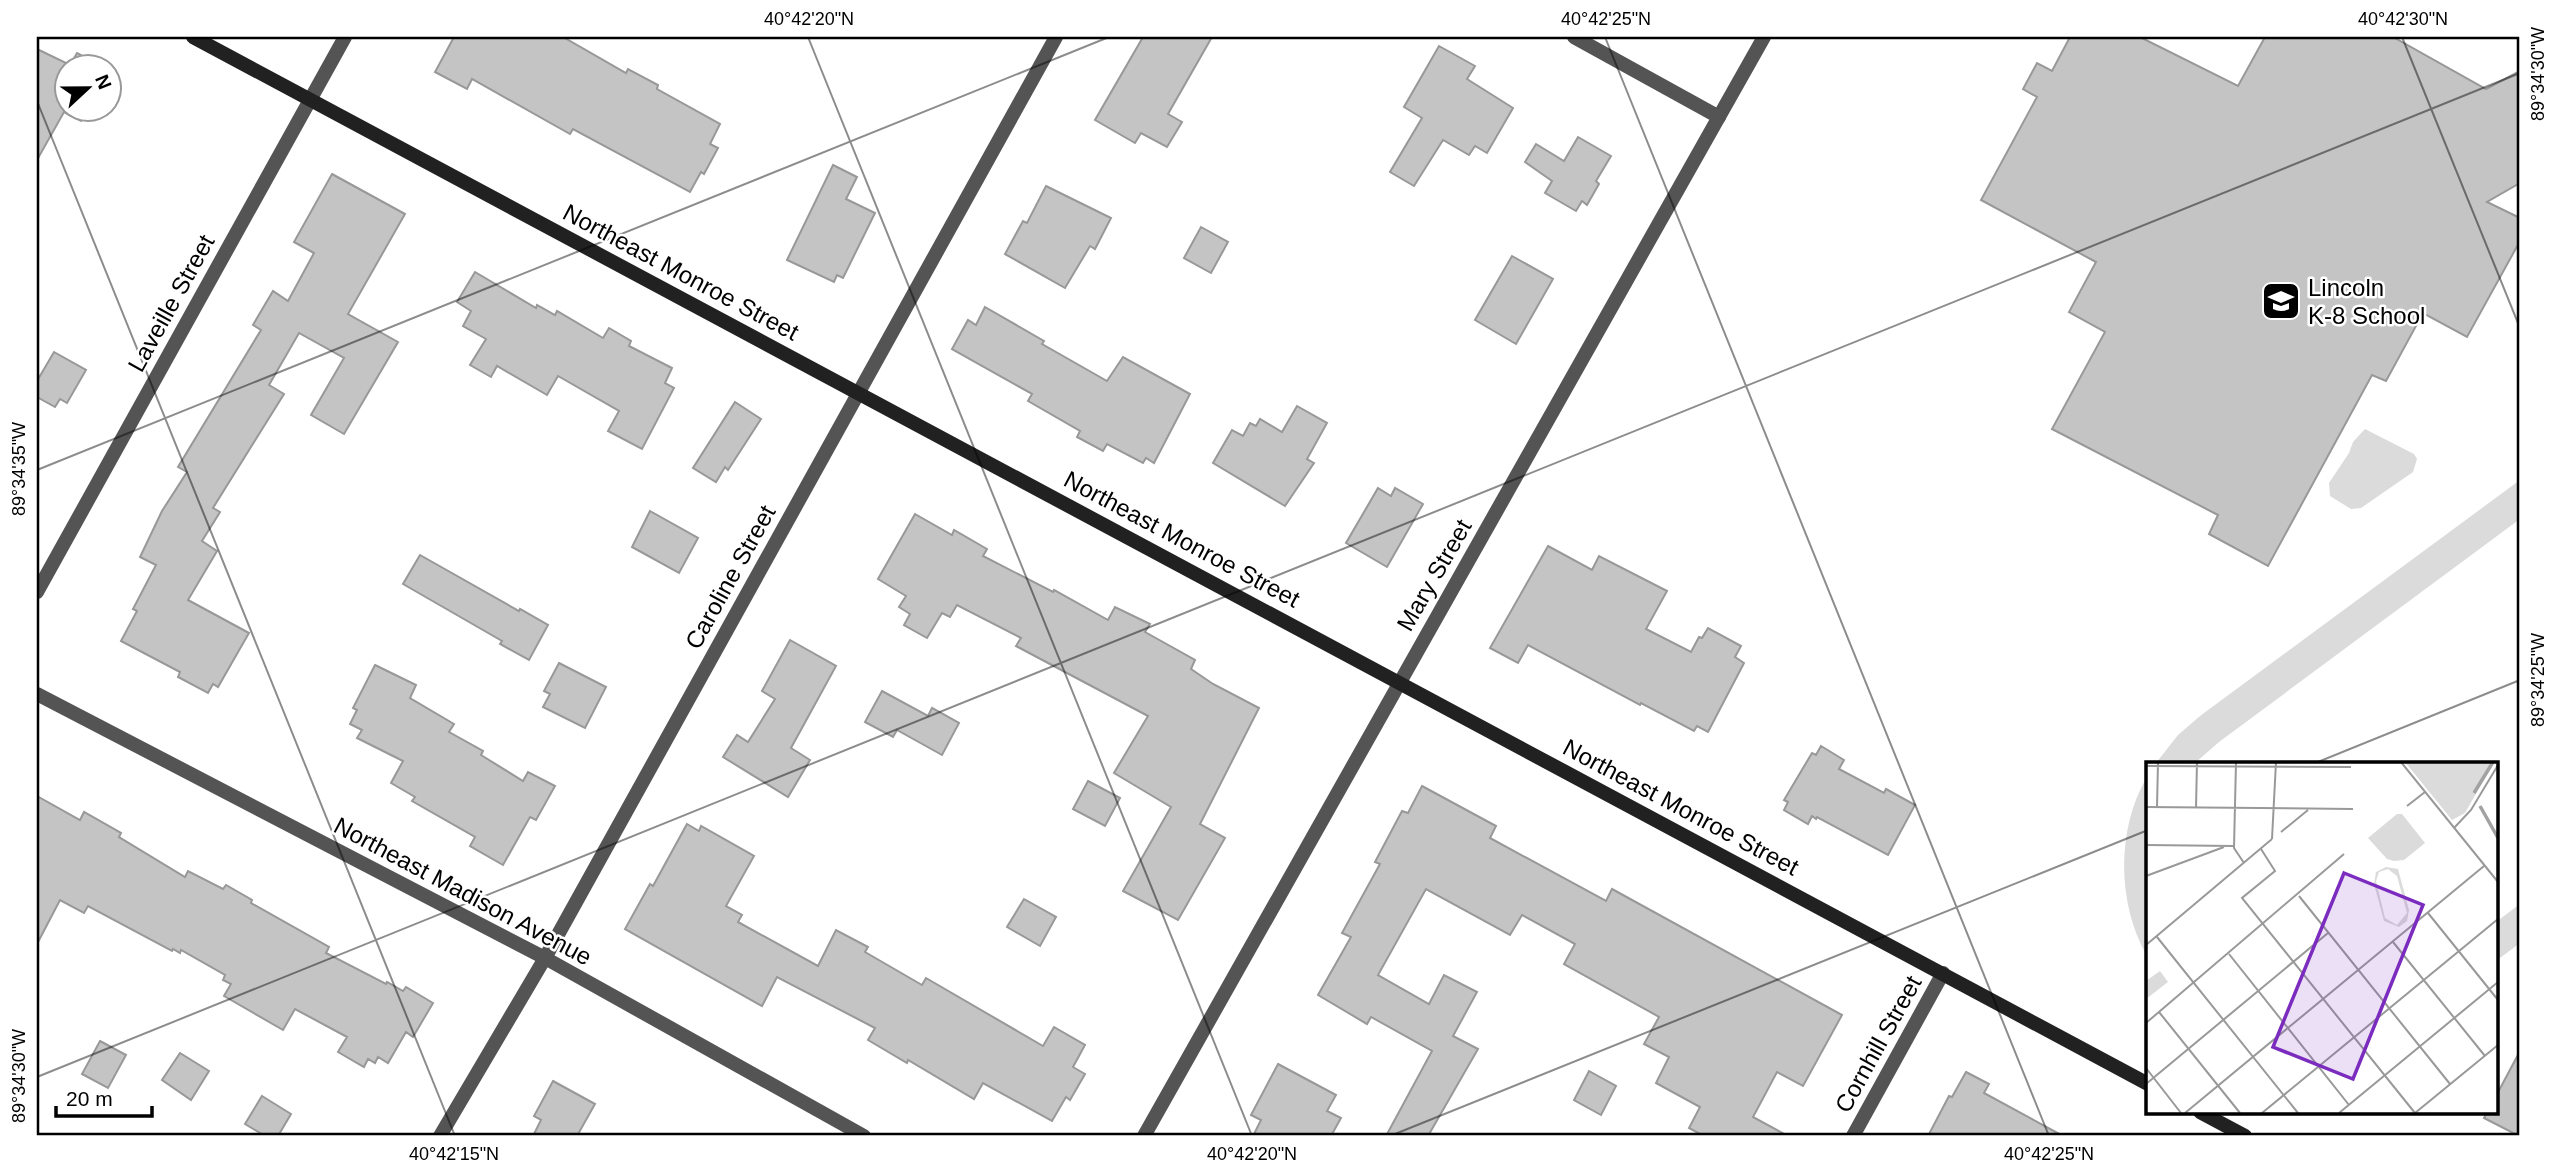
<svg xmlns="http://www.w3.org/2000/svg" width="2557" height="1173" viewBox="0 0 2557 1173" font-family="Arial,sans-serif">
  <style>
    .green { fill: #dbdbdb }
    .building { fill: #c4c4c4; stroke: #989898; stroke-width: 2 }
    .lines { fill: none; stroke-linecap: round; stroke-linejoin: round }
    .street { stroke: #545454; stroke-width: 14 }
    .secondary { stroke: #212121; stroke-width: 14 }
    .ticks { fill: none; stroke: #000; stroke-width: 2; stroke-opacity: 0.45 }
    .labels { text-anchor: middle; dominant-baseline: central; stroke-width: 5; stroke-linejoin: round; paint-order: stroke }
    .street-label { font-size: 24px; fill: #000; stroke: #fff }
    .poi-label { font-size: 24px; fill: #000; stroke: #fff; text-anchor: start }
    .inset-river { fill: none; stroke: #a2a2a2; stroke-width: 3.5 }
    .inset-road { fill: none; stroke: #999; stroke-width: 2 }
    .view { fill: #7b2cbf; fill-opacity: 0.15; stroke: #7b2cbf; stroke-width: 3.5 }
    .inset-edge { fill: none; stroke: #000; stroke-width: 3.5 }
    .neatline { fill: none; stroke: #000; stroke-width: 2.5 }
    .ticks-label { font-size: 18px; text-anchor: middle; fill: #000 }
  </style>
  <rect width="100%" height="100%" fill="#fff"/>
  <!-- green -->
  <g class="green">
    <polygon points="2365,429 2414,454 2417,459 2413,472 2361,508 2351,509 2330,496 2329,483 2349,453 2353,442"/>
    <polygon points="2520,480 2520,519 2219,742 2195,763 2156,763 2178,735 2200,716"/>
    <path d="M2147,777V956C2117,904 2116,829 2147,777Z"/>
    <polygon points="2520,904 2520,943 2496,961 2496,922"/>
  </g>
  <!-- building -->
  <g class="building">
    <polygon points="454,37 563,37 626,73 628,69 658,85 657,89 720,124 710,144 718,148 704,174 701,172 690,192 573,129 570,134 472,79 467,89 435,72"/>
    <polygon points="1143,37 1212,37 1168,114 1182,122 1167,147 1141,133 1135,143 1095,120"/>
    <polygon points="2070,37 2140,37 2238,86 2265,37 2393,37 2486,89 2520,71 2520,183 2487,202 2520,218 2520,241 2467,337 2423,313 2386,381 2372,375 2268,566 2209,534 2218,515 2052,429 2105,332 2069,312 2096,262 1981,200 2037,97 2023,89 2037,63 2052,71"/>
    <polygon points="1439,46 1475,66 1467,79 1513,108 1487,153 1475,146 1469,155 1443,140 1414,186 1390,172 1422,118 1404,107"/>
    <polygon points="37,49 70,65 77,53 102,66 66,66 66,108 88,108 81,121 64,112 37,160"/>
    <polygon points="1578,137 1611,156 1596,181 1599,184 1587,205 1582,201 1576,211 1545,193 1552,181 1525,162 1536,144 1564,161"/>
    <polygon points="833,165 857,177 846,199 875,213 843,278 837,275 834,282 787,260"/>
    <polygon points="332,174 405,214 348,314 398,342 344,434 311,415 344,358 299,333 269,385 284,394 213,508 220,512 202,541 217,551 188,600 249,633 218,687 213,684 208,693 178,677 180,672 121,641 137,611 133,609 156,565 140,557 162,511 187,472 178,467 261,330 253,325 257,318 273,291 288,301 314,253 294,242"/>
    <polygon points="1046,186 1111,218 1095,249 1090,246 1065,288 1005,254 1023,221 1027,223"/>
    <polygon points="1201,227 1228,242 1211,273 1184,258"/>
    <polygon points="1512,256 1553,279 1516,344 1475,320"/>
    <polygon points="475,272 536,308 537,305 555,315 557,311 603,338 609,328 631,341 629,346 672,368 665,383 674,388 642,449 608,431 619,411 558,376 547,395 497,366 491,377 470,365 486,339 463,326 471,311 457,302"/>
    <polygon points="985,307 1044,341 1042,344 1107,381 1123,357 1190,394 1154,463 1146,458 1143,463 1107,444 1103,451 1077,437 1080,431 1028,401 1032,394 952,349 968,320 976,325"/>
    <polygon points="54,352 86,370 67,403 60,399 55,407 37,397 37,381"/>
    <polygon points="735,402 761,419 728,470 725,467 716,482 693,468"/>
    <polygon points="1297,406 1327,423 1307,459 1314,463 1285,506 1213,463 1232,430 1243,436 1250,423 1256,426 1260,419 1282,432"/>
    <polygon points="1378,488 1391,496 1395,488 1423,504 1387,567 1346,543"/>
    <polygon points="650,511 698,538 679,573 632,547"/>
    <polygon points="915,514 952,535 954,530 987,549 983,556 1053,592 1054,590 1108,620 1115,607 1150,624 1145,632 1195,660 1191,669 1213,684 1259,708 1200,824 1225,838 1178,920 1123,891 1171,807 1114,773 1148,716 1016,646 1021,638 957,605 950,617 942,613 927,638 904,625 910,614 899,607 906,596 878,579"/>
    <polygon points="1548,546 1592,570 1599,556 1667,591 1646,629 1691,652 1699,637 1702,638 1708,628 1741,646 1735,657 1744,663 1708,732 1697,726 1694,731 1641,703 1640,705 1528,645 1518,663 1490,648"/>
    <polygon points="420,555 519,611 520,609 548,625 529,660 500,644 502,641 403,584"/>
    <polygon points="790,640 836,666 791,748 810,760 788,797 723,757 737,735 748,742 775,699 762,691"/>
    <polygon points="559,663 606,687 585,728 543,707 550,694 544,691"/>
    <polygon points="375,665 416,685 410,698 454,724 449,732 483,751 481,755 523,781 528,772 555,786 536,820 530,817 503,865 470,846 475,837 412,801 415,797 391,783 403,761 357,738 362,730 350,724 357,710 353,708"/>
    <polygon points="882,691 928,716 932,708 959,723 942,755 897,730 893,737 865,722"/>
    <polygon points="1821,746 1844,760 1839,769 1884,793 1886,789 1915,805 1888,855 1817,817 1816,819 1812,816 1808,824 1784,810 1788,802 1784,800 1812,753 1816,755"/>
    <polygon points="1088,781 1120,798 1105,826 1073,809"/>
    <polygon points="1422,786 1496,826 1490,838 1606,901 1612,889 1842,1015 1803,1086 1777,1072 1753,1117 1788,1136 1704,1136 1689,1128 1700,1107 1656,1083 1669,1057 1644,1044 1659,1017 1564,964 1575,944 1522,915 1510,935 1426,889 1378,975 1429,1004 1444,975 1477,992 1453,1036 1478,1049 1428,1136 1386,1136 1432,1051 1371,1017 1367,1024 1318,995 1351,937 1342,933 1380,864 1375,862 1402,811 1408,813"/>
    <polygon points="37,796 80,820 84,812 121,833 119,837 185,877 188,871 223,889 226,885 252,900 251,903 329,947 326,953 386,984 387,982 403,991 406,987 433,1003 413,1037 406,1032 388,1063 378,1057 375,1063 368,1059 364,1067 338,1052 347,1037 295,1009 283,1030 224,996 231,984 223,980 225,975 181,950 180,953 173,949 172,951 88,906 84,913 60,900 37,944"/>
    <polygon points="687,824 699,831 701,826 754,856 726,906 742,915 738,922 818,966 836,930 868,947 865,952 922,985 926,978 1043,1046 1054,1027 1085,1045 1073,1067 1085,1074 1070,1100 1066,1097 1052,1121 983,1083 974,1099 908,1060 907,1063 868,1040 875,1028 777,977 762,1006 625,929 650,884 653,886"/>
    <polygon points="1024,899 1056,917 1040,946 1007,927"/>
    <polygon points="100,1041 126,1055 108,1088 82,1074"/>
    <polygon points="2520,1051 2520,1136 2519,1136 2484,1118 2487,1112 2496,1112 2496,1096"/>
    <polygon points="180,1053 209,1071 191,1100 162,1080"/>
    <polygon points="1278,1064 1336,1095 1327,1111 1341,1118 1331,1136 1253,1136 1261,1120 1251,1115"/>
    <polygon points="1589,1071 1616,1086 1601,1115 1574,1100"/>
    <polygon points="1966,1072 1989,1084 1984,1093 2063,1136 1928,1136 1949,1096 1952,1097"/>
    <polygon points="553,1081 595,1104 577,1136 533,1136 541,1120 534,1116"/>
    <polygon points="262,1096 291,1114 278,1136 265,1136 245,1124"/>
  </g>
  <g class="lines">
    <!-- street -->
    <g class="street">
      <polyline points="1574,37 1719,117"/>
      <polyline points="37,592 345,37"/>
      <polyline points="37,694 545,958 864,1136"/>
      <polyline points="440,1136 545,958 1056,37"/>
      <polyline points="1144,1136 1764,37"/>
      <polyline points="1853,1136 1943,973"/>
    </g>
    <!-- secondary -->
    <g class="secondary">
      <polyline points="193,37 2148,1084"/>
      <polyline points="2200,1112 2245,1136"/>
    </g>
  </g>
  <!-- ticks -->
  <path class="ticks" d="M808,37L1252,1136M1605,37L2049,1136M2402,37L2520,328M37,101L455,1136M37,470L1109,37M2313,764L2520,680M37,1077L2520,73M1390,1136L2148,830"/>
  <!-- icons -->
  <defs>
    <symbol id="school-square" viewBox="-11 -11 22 22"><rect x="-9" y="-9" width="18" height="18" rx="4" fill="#000" stroke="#fff"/><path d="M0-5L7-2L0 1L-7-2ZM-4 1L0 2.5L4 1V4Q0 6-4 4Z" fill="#fff"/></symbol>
  </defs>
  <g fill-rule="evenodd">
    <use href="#school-square" x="2259" y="279" width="44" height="44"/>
  </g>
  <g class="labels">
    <!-- street labels -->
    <g class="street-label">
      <text transform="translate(681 272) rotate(28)">Northeast Monroe Street</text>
      <text transform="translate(171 303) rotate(-61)">Laveille Street</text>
      <text transform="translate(1182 539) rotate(28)">Northeast Monroe Street</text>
      <text transform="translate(1434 575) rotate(-60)">Mary Street</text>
      <text transform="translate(730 577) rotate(-61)">Caroline Street</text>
      <text transform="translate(1681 807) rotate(28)">Northeast Monroe Street</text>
      <text transform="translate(463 891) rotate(28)">Northeast Madison Avenue</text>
      <text transform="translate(1878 1044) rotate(-61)">Cornhill Street</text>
    </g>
    <!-- poi labels -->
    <g class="poi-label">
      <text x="2308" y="287">Lincoln<tspan x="2308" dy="28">K-8 School</tspan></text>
    </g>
  </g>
  <!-- overview -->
  <g transform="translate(2146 762)">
    <rect width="352" height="352" fill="#fff"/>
    <path d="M259,0H348L319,51L306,58ZM251,52H256L279,81L258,98L248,99L241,97L222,76ZM240,105L252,107L263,148L261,159L253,165L238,159L228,122L230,110ZM242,107L251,114L261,151L251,163L239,156L230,119L233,110ZM14,209L22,220L0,237V219Z" fill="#dbdbdb" fill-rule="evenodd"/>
    <path class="inset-river" d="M328,31L347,0M334,44L352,76"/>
    <path class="inset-road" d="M90,0L88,86L98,101M255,0L352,120M0,4L205,5M261,44L279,30M0,45L207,47M11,45L12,0M50,46L51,0M308,66L325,48L352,3M135,70L162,48M126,77L130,0M0,83L88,84M115,87L129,109L96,136L269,351M0,114L78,85M153,134L304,322M282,151L352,238M11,175L152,351M247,180L339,294M0,183L126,77M83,192L203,343M13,250L94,351M0,261L198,92M0,306L35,351M0,322L182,171M39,351L338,104M116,351L352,157M193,351L352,220M269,351L352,283"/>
    <path class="view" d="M198,111L277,143L207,317L127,285Z"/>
    <rect width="352" height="352" class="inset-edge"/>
  </g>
  <!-- border -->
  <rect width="2557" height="1173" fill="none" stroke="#ffffff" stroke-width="77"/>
  <!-- north arrow -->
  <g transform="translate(88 88) rotate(68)"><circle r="33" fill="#ffffff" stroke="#999999" stroke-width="2"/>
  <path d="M0-5L12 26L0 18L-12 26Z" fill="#000000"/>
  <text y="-10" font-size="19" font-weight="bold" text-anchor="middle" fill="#000000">N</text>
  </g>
  <!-- scale -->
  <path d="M56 1106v10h96v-10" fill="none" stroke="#000000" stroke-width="3.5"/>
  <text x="66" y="1106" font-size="21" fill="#000000" stroke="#ffffff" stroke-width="5" paint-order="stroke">20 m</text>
  <rect x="38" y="38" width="2480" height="1096" class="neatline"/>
  <g class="ticks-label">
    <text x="809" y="25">40°42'20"N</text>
    <text x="1606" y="25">40°42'25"N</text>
    <text x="2403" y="25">40°42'30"N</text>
    <text transform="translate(2538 74) rotate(-90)" y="6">89°34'30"W</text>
    <text transform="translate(19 469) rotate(-90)" y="6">89°34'35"W</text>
    <text transform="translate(2538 680) rotate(-90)" y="6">89°34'25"W</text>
    <text transform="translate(19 1076) rotate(-90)" y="6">89°34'30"W</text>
    <text x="454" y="1160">40°42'15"N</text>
    <text x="1252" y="1160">40°42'20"N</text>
    <text x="2049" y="1160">40°42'25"N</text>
  </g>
</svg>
